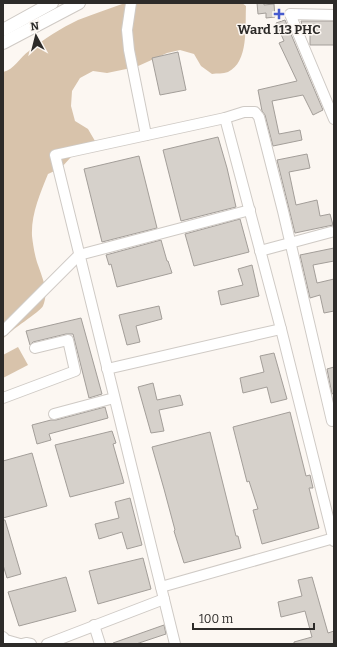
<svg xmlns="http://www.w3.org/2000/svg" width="337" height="647" viewBox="0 0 337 647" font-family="Bitter,serif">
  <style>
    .green { fill: #d8c3ab }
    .building { fill: #d6d1cb; stroke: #a39e99 }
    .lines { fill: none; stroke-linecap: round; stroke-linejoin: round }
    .minor-casing { stroke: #cfcac5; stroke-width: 12 }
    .major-casing { stroke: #cfcac5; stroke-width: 14 }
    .minor { stroke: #fff; stroke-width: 10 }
    .major { stroke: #fff; stroke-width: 12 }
    .poi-dot { fill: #465ace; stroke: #fcf7f2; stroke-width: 1.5 }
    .labels { text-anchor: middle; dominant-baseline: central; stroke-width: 3; stroke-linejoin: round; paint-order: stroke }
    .poi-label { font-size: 13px; font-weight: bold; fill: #2d2b29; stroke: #fcf7f2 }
  </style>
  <rect width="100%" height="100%" fill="#fcf7f2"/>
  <!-- green -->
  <g class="green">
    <path d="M125,3H242L246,6C245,26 249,62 228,72C223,74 217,73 212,74L201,66L194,54L180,50L167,53L136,67L107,73L93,71L80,78L72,91L71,106L75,121L88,129L95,141L82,148L71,157L61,168L48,174C40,194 31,214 32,236C33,245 35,257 38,265C43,280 49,291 43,306C40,312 10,330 3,339V72C14,70 20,57 29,51C44,39 61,28 78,20C93,14 109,9 125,3Z"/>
    <polygon points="18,347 28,365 3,378 3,355"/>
  </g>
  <!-- building -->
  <g class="building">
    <polygon points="257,3 264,3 264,5 274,4 275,17 266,18 266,13 258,14"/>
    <polygon points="285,20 323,110 313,115 303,95 272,101 279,134 300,130 302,140 273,146 265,115 262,111 258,90 297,81 279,43 284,41 276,23"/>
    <polygon points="301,21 334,21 334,45 310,45 310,31 304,31"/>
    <polygon points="178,52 186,90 160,95 152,58"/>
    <polygon points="218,137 227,168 236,207 181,221 163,150"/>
    <polygon points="307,154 310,168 289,172 296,205 317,200 320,216 330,214 333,225 295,233 277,160"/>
    <polygon points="139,156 157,228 102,242 84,169"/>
    <polygon points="240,219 249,252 194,266 185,234"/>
    <polygon points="161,240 167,261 168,261 172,273 117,287 111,264 109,265 106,255"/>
    <polygon points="334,248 334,261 313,265 317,283 334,279 334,311 324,313 320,295 310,298 300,255"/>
    <polygon points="252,265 259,296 221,305 218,291 243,285 238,269"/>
    <polygon points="159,306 162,319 136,326 140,342 127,345 119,315"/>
    <polygon points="81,318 102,394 89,398 73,334 66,334 33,342 30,345 26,331"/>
    <polygon points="274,353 287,399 271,403 267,387 243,393 240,378 264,372 260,356"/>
    <polygon points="334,367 334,393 332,394 327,369"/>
    <polygon points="153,383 157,400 180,395 183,405 159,410 164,431 151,433 138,387"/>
    <polygon points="105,407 108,418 49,434 51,440 37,444 32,425 51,420 56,420"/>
    <polygon points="290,412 306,476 310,475 313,488 309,488 319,528 262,544 253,510 258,509 249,481 247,482 233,427"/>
    <polygon points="112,431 116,443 113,444 124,483 70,497 55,445"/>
    <polygon points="210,432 236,536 238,536 241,548 184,563 174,531 175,530 164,489 152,447"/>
    <polygon points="32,453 47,506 3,518 3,461"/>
    <polygon points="130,498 142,545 127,549 122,532 99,539 95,524 119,518 115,502"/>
    <polygon points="3,520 5,520 21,574 7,578 3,565"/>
    <polygon points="143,558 151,589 98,604 89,571"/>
    <polygon points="66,577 76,611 19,626 8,592"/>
    <polygon points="312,577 328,633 334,631 334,644 294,644 294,642 312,637 305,611 281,617 278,602 302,596 298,580"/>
    <polygon points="164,625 166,634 136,644 113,644 113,643"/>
  </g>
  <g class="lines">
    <defs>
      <g id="minor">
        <polyline points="131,3 127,30 129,50 146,135"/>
        <polyline points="334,15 290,14 334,119"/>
        <polyline points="225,118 281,329 334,541"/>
        <polyline points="260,251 331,232"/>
        <polyline points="3,331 79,255 250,210"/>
        <polyline points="107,369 281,329"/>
        <polyline points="3,398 75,371 68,340 35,348"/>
        <polyline points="54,414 114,398"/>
        <polyline points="161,587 334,538"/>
        <polyline points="94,625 100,644"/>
        <polyline points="3,637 6,640 20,644"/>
        <polyline points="22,644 26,643 31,644"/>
        <polyline points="47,644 164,599"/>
        <polyline points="175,644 55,155 225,118 244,112 255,112 259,117 283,211 332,421"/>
      </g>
      <g id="major">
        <polyline points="3,30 52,3"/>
        <polyline points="3,43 79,3"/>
      </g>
    </defs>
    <!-- minor casing -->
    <use href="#minor" class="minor-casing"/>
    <!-- major casing -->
    <use href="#major" class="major-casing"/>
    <!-- minor -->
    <use href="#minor" class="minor"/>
    <!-- major -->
    <use href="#major" class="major"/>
  </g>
  <!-- markers -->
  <path class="poi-dot" d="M277 8h4v4h4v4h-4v4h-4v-4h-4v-4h4z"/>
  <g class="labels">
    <!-- poi labels -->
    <g class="poi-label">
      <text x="279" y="29">Ward 113 PHC</text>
    </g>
  </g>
  <!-- border -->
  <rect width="337" height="647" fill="none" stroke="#2d2b29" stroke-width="8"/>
  <!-- north arrow -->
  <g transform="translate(36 36) rotate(353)" stroke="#fcf7f2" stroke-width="3" paint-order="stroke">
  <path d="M0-3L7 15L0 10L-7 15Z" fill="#2d2b29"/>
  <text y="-6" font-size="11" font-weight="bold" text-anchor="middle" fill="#2d2b29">N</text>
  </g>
  <!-- scale -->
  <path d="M193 623v6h121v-6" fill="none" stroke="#2d2b29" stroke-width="2"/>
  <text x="199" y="623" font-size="12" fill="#2d2b29" stroke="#fcf7f2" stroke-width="3" paint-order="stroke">100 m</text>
</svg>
